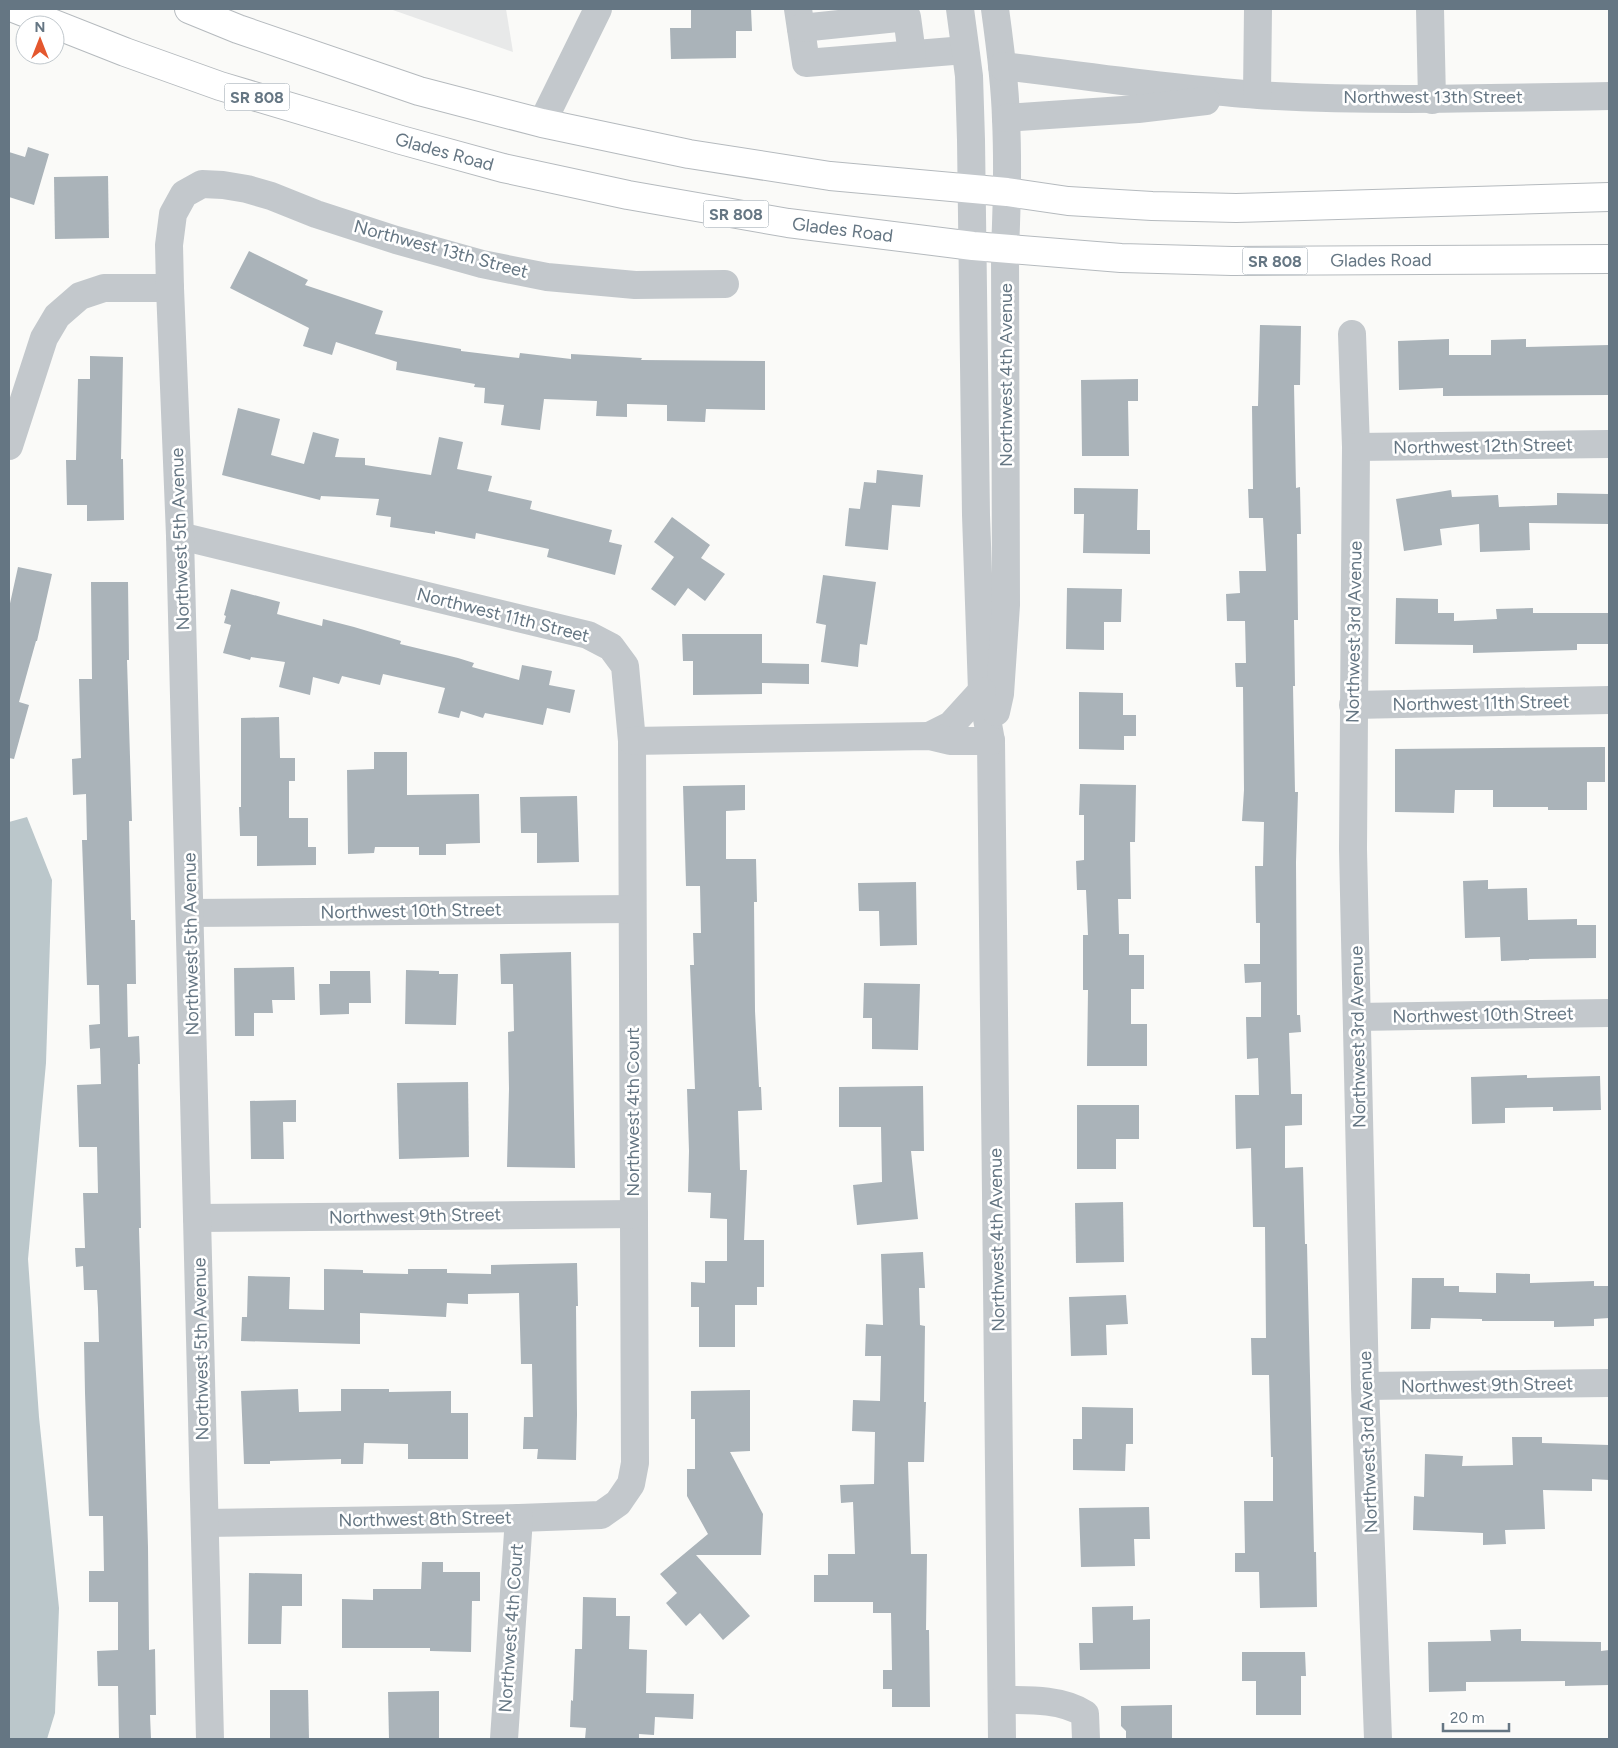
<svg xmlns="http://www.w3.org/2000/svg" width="1618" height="1748" viewBox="0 0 1618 1748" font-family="Figtree,sans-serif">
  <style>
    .built { fill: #e8e9e9 }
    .water { fill: #bbc7cb }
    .building { fill: #aab3b9 }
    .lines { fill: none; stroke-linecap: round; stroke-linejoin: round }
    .major-casing { stroke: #b5babe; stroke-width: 30 }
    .minor { stroke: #c3c8cc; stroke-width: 28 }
    .major { stroke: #fff; stroke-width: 28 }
    .labels { text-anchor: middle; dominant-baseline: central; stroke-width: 5; stroke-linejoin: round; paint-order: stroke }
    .shield { fill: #fff; stroke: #939fa8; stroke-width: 1 }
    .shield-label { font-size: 16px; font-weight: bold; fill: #657683 }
    .street-label { font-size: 18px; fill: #657683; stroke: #fff }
  </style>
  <rect width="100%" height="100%" fill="#fafaf8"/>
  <!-- built -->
  <polygon class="built" points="390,9 506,9 513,52"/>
  <!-- water -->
  <polygon class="water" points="27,817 52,880 46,1063 28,1259 39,1417 59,1608 55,1713 47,1739 9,1739 9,822"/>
  <!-- building -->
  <g class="building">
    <polygon points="691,9 751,9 752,31 736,31 736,58 671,59 670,28 691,28"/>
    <polygon points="28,147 49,154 34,205 9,197 9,152 25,157"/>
    <polygon points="108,176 109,238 55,239 54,177"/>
    <polygon points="249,251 308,280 305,285 383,311 375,334 461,349 461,351 519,358 520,353 571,359 571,354 642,358 641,360 765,361 765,410 706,409 705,422 667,421 667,405 627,404 627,417 596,416 597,401 544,399 540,430 501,425 504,405 484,403 485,388 474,387 475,384 396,370 397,362 336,342 332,355 303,346 309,328 230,288"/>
    <polygon points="1260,325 1301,326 1300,385 1294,385 1296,488 1300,487 1301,534 1297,534 1298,620 1294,620 1295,686 1293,686 1295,792 1298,792 1296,862 1297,1015 1300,1015 1301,1032 1289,1033 1291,1094 1302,1094 1302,1125 1285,1126 1285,1168 1303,1167 1305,1244 1307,1244 1314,1552 1316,1552 1317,1607 1260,1608 1259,1572 1235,1572 1235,1553 1245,1553 1244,1501 1273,1501 1273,1457 1271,1457 1269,1375 1252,1375 1251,1338 1266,1338 1265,1227 1253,1227 1251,1148 1236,1149 1235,1095 1259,1095 1258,1058 1247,1059 1246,1017 1261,1017 1261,982 1245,983 1244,964 1260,964 1260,923 1256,923 1255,866 1263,866 1264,822 1242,821 1244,790 1243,687 1236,687 1235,663 1246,663 1245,621 1227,621 1226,594 1240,593 1239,571 1266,571 1263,518 1249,518 1248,489 1253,489 1252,406 1258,406"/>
    <polygon points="1449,339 1449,355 1491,355 1491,340 1526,339 1526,347 1609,345 1609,395 1443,396 1443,388 1399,390 1398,341"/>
    <polygon points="90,356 123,357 121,459 123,459 124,520 87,521 87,505 67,505 66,460 76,460 78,379 90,379"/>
    <polygon points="1138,379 1138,401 1128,401 1129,456 1082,456 1081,380"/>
    <polygon points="238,408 280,419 271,455 304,464 313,432 339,439 335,457 365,458 365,465 431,475 439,437 463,442 457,469 492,476 488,491 532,501 530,509 612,530 609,542 622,545 615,575 547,557 549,549 476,533 475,539 435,531 435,534 390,527 391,517 376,515 379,499 321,496 320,500 222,475"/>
    <polygon points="877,470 923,475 920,507 892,505 888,550 845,546 849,508 860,509 864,482 876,483"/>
    <polygon points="1074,488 1138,489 1137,530 1150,530 1150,554 1083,553 1084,514 1074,514"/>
    <polygon points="1451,490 1452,497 1498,495 1499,507 1557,505 1557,493 1609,494 1609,524 1529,523 1530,550 1480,552 1479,524 1440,529 1442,545 1404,551 1396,499"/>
    <polygon points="672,517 710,545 701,558 725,574 705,601 688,588 675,606 651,589 674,557 654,542"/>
    <polygon points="18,567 52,574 37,641 36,641 19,702 29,705 14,759 9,758 9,608"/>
    <polygon points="823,575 876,582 867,645 860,644 858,667 821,662 826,625 816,623"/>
    <polygon points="91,582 128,582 129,660 127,660 132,821 129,821 131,920 135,920 136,984 127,984 128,1037 139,1036 140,1064 138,1064 141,1228 139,1228 148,1547 149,1650 155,1649 156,1715 150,1715 151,1739 119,1739 118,1686 98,1686 97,1651 118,1650 118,1602 89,1602 89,1571 104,1571 103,1516 89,1516 85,1393 84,1342 99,1342 98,1308 97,1290 84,1290 83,1266 76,1267 75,1248 85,1248 83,1193 98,1193 97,1147 79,1147 77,1085 101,1084 100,1048 90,1049 89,1025 100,1024 99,985 87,985 82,840 87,840 86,794 73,795 72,759 81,758 79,679 92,679"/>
    <polygon points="1067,588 1122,589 1121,622 1104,622 1104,650 1066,649"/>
    <polygon points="231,589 280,602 277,614 322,626 323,619 354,627 401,641 400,644 458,658 474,663 472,667 519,680 522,665 552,671 549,685 575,690 570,713 547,708 543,725 485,713 483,718 461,711 459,718 438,713 445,688 383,674 380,685 342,676 339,684 313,677 310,695 279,687 285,662 251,657 250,660 223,653 231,625 224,623 226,616 224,615"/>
    <polygon points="1396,598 1438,599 1438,613 1454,613 1454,621 1497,619 1496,609 1533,608 1533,613 1608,613 1609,644 1577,644 1577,650 1473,653 1473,645 1395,644"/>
    <polygon points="682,634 762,634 762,663 809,664 809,684 762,683 762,694 693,695 693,661 683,661"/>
    <polygon points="1079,692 1123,693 1123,715 1136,715 1136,736 1124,736 1124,750 1079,749"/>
    <polygon points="279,717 280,758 295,758 295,781 289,781 289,818 308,818 308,847 316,847 316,865 257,866 257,836 240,836 239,807 241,807 241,718"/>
    <polygon points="1605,747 1605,782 1587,782 1587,810 1548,810 1548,807 1493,807 1493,790 1455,790 1454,813 1395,812 1395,749"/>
    <polygon points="374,752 407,752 407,795 479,794 480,843 446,844 446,855 419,855 419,847 375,847 374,853 348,854 347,770 374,769"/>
    <polygon points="1080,784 1136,785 1135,842 1130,842 1131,899 1118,899 1119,934 1129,934 1129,955 1144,955 1144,989 1131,989 1131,1024 1147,1024 1147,1066 1087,1066 1088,990 1083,990 1083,935 1088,935 1086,890 1077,890 1076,861 1084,860 1084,815 1079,815"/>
    <polygon points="745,785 745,810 726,811 726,859 756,859 757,902 754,902 755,1011 759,1087 761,1087 762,1110 738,1111 740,1170 747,1170 744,1240 764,1240 764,1287 757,1287 757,1305 735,1305 735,1347 699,1347 699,1307 691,1307 691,1282 705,1283 705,1261 727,1261 727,1219 710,1218 711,1193 688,1192 689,1151 687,1089 695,1089 690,965 694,965 693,933 701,933 700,886 686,886 683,786"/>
    <polygon points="577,796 579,862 537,863 537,833 521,833 520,797"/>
    <polygon points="1488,880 1488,889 1527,888 1528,920 1577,919 1577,925 1596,925 1596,958 1529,959 1529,960 1501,961 1500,937 1465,938 1463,881"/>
    <polygon points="916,882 917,945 880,946 879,911 859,911 858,883"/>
    <polygon points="571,952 575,1168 507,1167 509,1089 508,1032 514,1031 513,984 501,984 500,954"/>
    <polygon points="294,967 295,1000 272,1000 273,1013 254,1013 254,1036 235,1036 234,968"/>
    <polygon points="406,970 439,971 439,974 458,974 456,1025 405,1024"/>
    <polygon points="330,971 370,971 371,1003 349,1003 349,1014 320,1015 319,984 330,984"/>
    <polygon points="864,983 920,984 918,1050 872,1049 872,1018 863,1018"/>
    <polygon points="1527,1075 1527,1078 1600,1076 1601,1110 1553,1111 1553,1107 1505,1108 1505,1123 1472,1124 1471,1077"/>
    <polygon points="468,1082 469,1157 399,1159 397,1083"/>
    <polygon points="923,1086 924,1151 911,1151 918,1219 857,1225 853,1185 882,1182 881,1127 839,1127 839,1087"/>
    <polygon points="296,1100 296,1122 283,1122 284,1159 251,1159 250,1101"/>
    <polygon points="1077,1105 1139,1105 1139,1139 1116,1139 1116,1169 1077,1169"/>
    <polygon points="1123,1202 1124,1262 1076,1263 1075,1203"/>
    <polygon points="923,1252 925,1288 919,1288 920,1325 925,1326 924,1402 926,1402 924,1462 908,1462 911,1554 927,1554 926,1630 929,1630 930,1707 892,1707 892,1689 883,1689 883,1670 892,1670 891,1613 873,1613 873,1602 814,1602 814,1575 828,1575 828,1554 855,1554 853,1502 841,1503 840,1485 874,1484 875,1432 852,1431 853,1400 880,1401 881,1356 865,1356 866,1324 883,1325 881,1254"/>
    <polygon points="577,1263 578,1306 576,1306 577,1415 576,1460 537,1459 538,1449 523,1449 524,1417 533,1417 532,1364 521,1364 519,1293 468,1294 468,1304 447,1303 446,1317 360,1313 360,1344 241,1341 242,1317 247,1317 248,1276 290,1277 289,1309 324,1310 324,1269 363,1270 363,1273 408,1274 408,1269 447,1269 447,1273 491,1274 491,1265"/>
    <polygon points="1496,1273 1530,1274 1530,1283 1594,1281 1594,1286 1609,1286 1609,1318 1594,1319 1594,1326 1554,1327 1554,1321 1482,1321 1482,1319 1431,1318 1430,1329 1411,1329 1412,1278 1444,1278 1444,1286 1459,1286 1459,1292 1496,1293"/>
    <polygon points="1126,1295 1128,1324 1106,1325 1107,1355 1071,1356 1069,1297"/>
    <polygon points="298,1389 299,1412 341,1411 341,1389 389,1389 389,1392 451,1391 451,1413 468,1413 468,1459 408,1459 408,1444 364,1443 363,1464 341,1464 341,1459 270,1461 270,1464 244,1464 241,1391"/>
    <polygon points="750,1390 750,1451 730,1452 763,1514 761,1555 696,1555 750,1616 723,1640 700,1613 686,1626 666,1603 677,1593 660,1574 708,1534 687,1496 687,1469 695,1469 695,1419 691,1419 691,1391"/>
    <polygon points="1082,1407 1133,1408 1133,1444 1126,1444 1125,1471 1073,1470 1073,1439 1082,1439"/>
    <polygon points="1512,1437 1542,1437 1542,1443 1609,1445 1609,1480 1592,1479 1592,1491 1543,1490 1545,1529 1505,1530 1506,1544 1483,1545 1483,1533 1413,1530 1414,1496 1424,1497 1425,1454 1463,1456 1462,1466 1513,1465"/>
    <polygon points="1149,1507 1150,1539 1134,1539 1135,1566 1081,1567 1079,1508"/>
    <polygon points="422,1562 443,1562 443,1572 480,1572 480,1601 472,1601 471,1652 430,1651 430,1648 342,1648 342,1599 373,1600 373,1589 421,1589"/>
    <polygon points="249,1573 302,1574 302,1606 282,1606 281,1644 248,1644"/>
    <polygon points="583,1597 616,1598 616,1616 630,1616 629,1649 647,1650 646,1693 694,1694 693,1719 655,1717 654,1735 639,1734 639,1739 585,1739 586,1728 570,1727 571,1700 573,1701 575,1649 582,1649"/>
    <polygon points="1133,1606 1133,1620 1150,1619 1150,1669 1080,1670 1079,1643 1093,1643 1092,1607"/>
    <polygon points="1521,1629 1521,1641 1601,1642 1601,1651 1609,1650 1609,1685 1565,1686 1565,1681 1466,1682 1466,1691 1429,1692 1428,1642 1491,1641 1490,1630"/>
    <polygon points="1242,1652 1305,1652 1306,1676 1301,1676 1301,1715 1256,1715 1256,1681 1242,1681"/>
    <polygon points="270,1690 308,1690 309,1739 270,1739"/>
    <polygon points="439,1691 439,1739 389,1739 388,1692"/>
    <polygon points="1172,1705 1172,1739 1126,1739 1126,1731 1121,1726 1121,1706"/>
  </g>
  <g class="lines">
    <defs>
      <g id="major">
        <path id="s1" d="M16,9L125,52L220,86L401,140L503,168L628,195L788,223L973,246L1121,258L1232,261L1609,259"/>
        <polyline points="189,9 238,29 419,91 542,123 689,154 830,176 1007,192 1068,201 1152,206 1236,208 1609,197"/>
      </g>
    </defs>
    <!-- major casing -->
    <use href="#major" class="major-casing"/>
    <!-- minor -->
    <g class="minor">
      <polyline points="798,9 806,63 965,50"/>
      <polyline points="960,9 969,76 971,140 976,515 982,691 991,741 1002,1739"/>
      <path d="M995,9C1000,45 1005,82 1006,119C1008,162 1007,206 1005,249L1006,605L1000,694L996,712"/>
      <polyline points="1430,9 1432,100"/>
      <polyline points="801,28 907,17 912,54"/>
      <path d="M1002,66C1087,76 1172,89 1258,95C1375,102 1492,98 1609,96"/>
      <polyline points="1257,94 1258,9"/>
      <polyline points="1006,118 1138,109 1206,101"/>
      <polyline points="542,123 598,9"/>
      <polyline points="1352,334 1356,447 1353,849 1365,1386 1378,1739"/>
      <polyline points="9,446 44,338 57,316 80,296 104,288 170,288"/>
      <polyline points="1356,447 1609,444"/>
      <polyline points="180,536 588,635 611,647 625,666 632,741 635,1463 631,1484 618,1503 601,1515 519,1518 205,1523"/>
      <polyline points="1353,705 1609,700"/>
      <polyline points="929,736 951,725 982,691"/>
      <polyline points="632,741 929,736 950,741 991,741"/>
      <polyline points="190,913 632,909"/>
      <polyline points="1357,1017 1609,1013"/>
      <polyline points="197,1218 634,1214"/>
      <polyline points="1365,1386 1609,1383"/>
      <path d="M1002,1700C1029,1700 1062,1699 1085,1714L1086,1739"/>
      <polyline points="210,1739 180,536 170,288 169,245 173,214 184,194 202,184 223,185 247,189 271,196 316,214 396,240 482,264 547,277 635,285 725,284"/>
      <polyline points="504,1739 519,1518"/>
    </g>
    <!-- major -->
    <use href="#major" class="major"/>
  </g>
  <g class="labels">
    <!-- shield labels -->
    <g class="shield">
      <rect x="224.5" y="83.5" width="65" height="27" rx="4"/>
      <rect x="703.5" y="200.5" width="65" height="27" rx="4"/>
      <rect x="1242.5" y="247.5" width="65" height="27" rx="4"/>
    </g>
    <g class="shield-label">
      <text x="257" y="97">SR 808</text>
      <text x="736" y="214">SR 808</text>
      <text x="1275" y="261">SR 808</text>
    </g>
    <!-- street labels -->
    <g class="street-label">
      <text x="1433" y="97">Northwest 13th Street</text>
      <text stroke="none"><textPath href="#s1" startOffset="452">Glades Road</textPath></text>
      <text stroke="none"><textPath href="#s1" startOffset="858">Glades Road</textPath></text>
      <text transform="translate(441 249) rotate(15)">Northwest 13th Street</text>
      <text stroke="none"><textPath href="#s1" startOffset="1398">Glades Road</textPath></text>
      <text transform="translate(1006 375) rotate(-90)">Northwest 4th Avenue</text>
      <text transform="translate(1483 446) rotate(-1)">Northwest 12th Street</text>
      <text transform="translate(180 539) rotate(-92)">Northwest 5th Avenue</text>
      <text transform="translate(503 615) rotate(14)">Northwest 11th Street</text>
      <text transform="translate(1354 632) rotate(-89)">Northwest 3rd Avenue</text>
      <text transform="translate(1481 703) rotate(-1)">Northwest 11th Street</text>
      <text transform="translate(411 911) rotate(-1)">Northwest 10th Street</text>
      <text transform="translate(191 944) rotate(-91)">Northwest 5th Avenue</text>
      <text transform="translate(1483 1015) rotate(-1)">Northwest 10th Street</text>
      <text transform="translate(1358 1037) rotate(-91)">Northwest 3rd Avenue</text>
      <text transform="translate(633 1112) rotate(-90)">Northwest 4th Court</text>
      <text transform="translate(415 1216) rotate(-1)">Northwest 9th Street</text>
      <text transform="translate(997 1240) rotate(-91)">Northwest 4th Avenue</text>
      <text transform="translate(201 1349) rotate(-91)">Northwest 5th Avenue</text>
      <text transform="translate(1487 1385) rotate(-1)">Northwest 9th Street</text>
      <text transform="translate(1368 1442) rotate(-92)">Northwest 3rd Avenue</text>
      <text transform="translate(425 1519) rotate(-1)">Northwest 8th Street</text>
      <text transform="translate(511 1628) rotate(-86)">Northwest 4th Court</text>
    </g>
  </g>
  <!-- border -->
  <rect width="1618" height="1748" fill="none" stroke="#657683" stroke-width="20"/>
  <!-- north arrow -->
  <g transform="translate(40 40)"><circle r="24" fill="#ffffff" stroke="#c1c8cd"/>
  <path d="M0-4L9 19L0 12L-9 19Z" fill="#e4572e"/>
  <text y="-8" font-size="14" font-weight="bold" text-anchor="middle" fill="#657683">N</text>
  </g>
  <!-- scale -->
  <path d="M1443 1723v8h66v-8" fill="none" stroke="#657683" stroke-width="2.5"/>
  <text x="1450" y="1723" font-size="15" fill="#657683" stroke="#ffffff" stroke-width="4" paint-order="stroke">20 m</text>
</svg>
